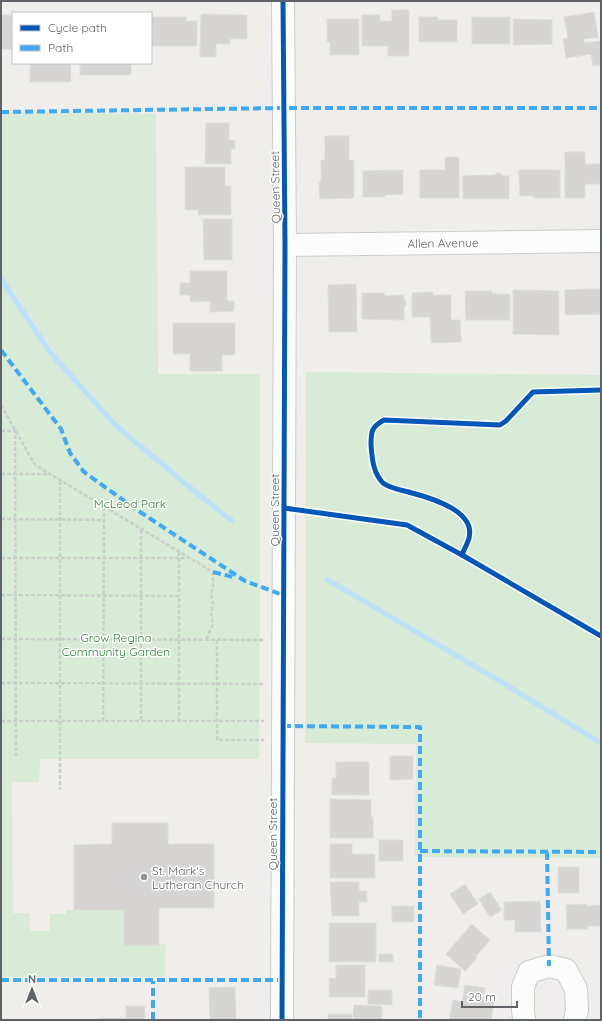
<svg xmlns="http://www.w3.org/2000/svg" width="602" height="1021" viewBox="0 0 602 1021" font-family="Quicksand,sans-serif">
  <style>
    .green { fill: #d8ebd6 }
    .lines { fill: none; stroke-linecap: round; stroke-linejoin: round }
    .stream { stroke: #bfe0f9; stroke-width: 5.5 }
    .building { fill: #d6d5d3; stroke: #deddd9 }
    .minor-casing { stroke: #cbcccc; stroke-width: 24 }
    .path { stroke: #cacfcc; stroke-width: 2.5; stroke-dasharray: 4 2; stroke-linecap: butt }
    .minor { stroke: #fdfcfc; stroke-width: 22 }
    .quiet { stroke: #3fa9f5; stroke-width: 4; stroke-dasharray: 8 4; stroke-linecap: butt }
    .cycleway-casing { stroke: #fff; stroke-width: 8 }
    .cycleway { stroke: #0057b8; stroke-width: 5 }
    .poi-dot { fill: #919496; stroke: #fff; stroke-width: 1.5 }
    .labels { text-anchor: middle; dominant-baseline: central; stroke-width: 3; stroke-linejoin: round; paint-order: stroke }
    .street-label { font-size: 12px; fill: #5f6368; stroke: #fff }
    .park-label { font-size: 12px; fill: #348238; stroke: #fff }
    .poi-label { font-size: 12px; fill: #5f6368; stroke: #fff; text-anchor: start }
  </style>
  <rect width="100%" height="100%" fill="#efeeea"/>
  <!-- green -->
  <g class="green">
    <polygon points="1,112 156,114 158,374 260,374 260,596 259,759 40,759 39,782 12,782 13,913 29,913 30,931 50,931 50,914 66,914 66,910 124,910 159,945 165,944 165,977 1,977"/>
    <polygon points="305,372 601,375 601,858 415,857 416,744 305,743"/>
  </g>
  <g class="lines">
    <!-- stream -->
    <g class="stream">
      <polyline points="1,279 49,351 115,425 193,490 231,520"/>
      <polyline points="328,580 498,680 601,743"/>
    </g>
  </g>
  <!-- building -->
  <g class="building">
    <polygon points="392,10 409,10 409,56 388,56 388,46 362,46 362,15 380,15 380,21 392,21"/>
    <polygon points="594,12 598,37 584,39 584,43 601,41 601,65 593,66 591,54 566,58 563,39 568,38 564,17"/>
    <polygon points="201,14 247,15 247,39 230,39 230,44 216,44 216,57 200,57"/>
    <rect x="1" y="15" width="12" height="34"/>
    <polygon points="151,17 186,17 186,21 197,21 197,46 151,46"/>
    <polygon points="419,17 438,17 438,20 457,20 457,42 419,42"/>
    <rect x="472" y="17" width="38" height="27"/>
    <polygon points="327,19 359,19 359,55 330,55 330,42 327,42"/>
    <polygon points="513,19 552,20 552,44 513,45"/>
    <polygon points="30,63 70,63 71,82 30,82"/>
    <rect x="80" y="63" width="51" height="12"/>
    <polygon points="206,123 229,123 229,140 235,140 235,149 231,149 231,164 205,164"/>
    <polygon points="325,136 349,136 349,160 354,160 354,198 320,199 319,182 321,182 321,160 325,160"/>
    <polygon points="565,152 585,152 585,164 601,164 601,184 585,184 585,198 565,198"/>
    <polygon points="445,157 459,157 459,198 420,198 420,170 445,170"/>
    <polygon points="185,167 225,167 225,186 231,186 231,215 198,215 198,210 185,210"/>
    <polygon points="403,170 403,194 385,195 385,197 363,197 363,171"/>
    <polygon points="519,170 560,170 560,198 534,198 534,196 520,196"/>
    <polygon points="497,173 500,173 503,176 509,176 509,199 463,199 463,176 494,175"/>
    <polygon points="203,219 232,219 232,260 204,260"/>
    <polygon points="190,271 227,271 227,301 234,301 234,311 210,312 210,301 190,302 190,295 180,295 180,283 190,283"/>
    <polygon points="356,284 357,332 329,332 328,285"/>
    <polygon points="585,289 601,289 601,314 565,315 565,290"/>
    <polygon points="513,290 559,291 559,335 513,334"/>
    <polygon points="465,291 492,291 492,294 510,294 510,320 466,320"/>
    <polygon points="433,292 433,295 451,295 451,320 460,320 461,342 431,343 430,317 412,317 412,293"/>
    <polygon points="362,293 384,293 385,296 404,295 404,301 406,301 406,306 404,306 404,320 362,319"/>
    <polygon points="173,323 235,323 235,355 222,355 222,371 190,371 190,354 173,354"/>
    <polygon points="390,756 413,756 413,779 390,780"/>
    <polygon points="336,762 369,762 369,795 332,795 332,778 336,778"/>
    <polygon points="330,799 371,800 371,817 373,817 373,838 330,838"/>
    <polygon points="112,823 168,823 168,844 214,844 214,908 159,908 159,945 124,945 124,910 74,910 74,845 112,844"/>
    <rect x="379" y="840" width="24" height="21"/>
    <polygon points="330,844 352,844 352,854 375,854 375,878 330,878"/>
    <rect x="558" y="867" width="21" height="26"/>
    <polygon points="330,882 359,882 359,891 367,891 367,902 359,902 359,916 332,916"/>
    <polygon points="465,884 478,904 463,914 450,894"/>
    <polygon points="490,892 502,910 490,917 479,899"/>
    <polygon points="540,901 541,932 515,932 515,920 504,920 504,902"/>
    <polygon points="587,904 587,906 601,905 601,926 588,926 588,929 567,929 566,905"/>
    <rect x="392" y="906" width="22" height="16"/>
    <rect x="329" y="923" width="47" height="39"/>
    <polygon points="472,924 490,940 476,956 477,958 465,971 446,954"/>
    <rect x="379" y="954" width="14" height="8"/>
    <polygon points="336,965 365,965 365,997 329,997 329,978 336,979"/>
    <polygon points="437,965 461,969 458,988 434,985"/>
    <polygon points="465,985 485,988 483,1001 494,1002 491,1020 449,1020 453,1000 462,1002"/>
    <polygon points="235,987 236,1020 210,1020 209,988"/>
    <polygon points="368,990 392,990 392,1005 368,1004"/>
    <polygon points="354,1005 382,1006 382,1019 353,1019"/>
    <polygon points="126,1006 145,1006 145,1018 144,1018 144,1020 98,1020 98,1018 126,1018"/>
    <rect x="328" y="1014" width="24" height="6"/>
  </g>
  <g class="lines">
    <defs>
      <g id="minor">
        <polyline points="285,245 601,241"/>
        <polyline points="282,1020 285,245 283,1"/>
        <polyline points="524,1020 523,1010 523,987 529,972 549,966 566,970 576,989 577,1010 575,1020"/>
      </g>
    </defs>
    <!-- minor casing -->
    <use href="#minor" class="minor-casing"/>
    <!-- path -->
    <g class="path">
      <polyline points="1,405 35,465 213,572 213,587 211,594 213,603 211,613 213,624 206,640"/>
      <polyline points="1,431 15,431 16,756"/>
      <polyline points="1,474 49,474"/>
      <polyline points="60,481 60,790"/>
      <polyline points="104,507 104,520"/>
      <polyline points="1,519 104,520 103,721 264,721"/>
      <polyline points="141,530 141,721"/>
      <polyline points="179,552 179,596"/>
      <polyline points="1,558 188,558"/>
      <polyline points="1,595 179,596 179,721"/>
      <polyline points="1,639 265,640"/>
      <polyline points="217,640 217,740 264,740"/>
      <polyline points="1,683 263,684"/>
      <polyline points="1,721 103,721"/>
    </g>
    <!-- minor -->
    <use href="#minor" class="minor"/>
    <!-- quiet -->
    <g class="quiet">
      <polyline points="1,112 284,108 601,108"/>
      <polyline points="1,350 61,429 70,453 84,472 137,510 245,581 283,595"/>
      <polyline points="213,572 233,577"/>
      <polyline points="283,726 420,727 420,1020"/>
      <polyline points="420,851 601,852"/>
      <polyline points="547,852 549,966"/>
      <polyline points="1,980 282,980"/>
      <polyline points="153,1020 153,981"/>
    </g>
    <defs>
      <g id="cycleway">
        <polyline points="284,508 407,525 462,555 601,636"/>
        <path d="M462,555C464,549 468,543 469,538C476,511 431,498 412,493C402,490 391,489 383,483C373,473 372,458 371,445C371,432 371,427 384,420L500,425L506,421L533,392L601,390"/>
        <polyline points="282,1020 285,245 283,1"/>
      </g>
    </defs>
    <!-- cycleway casing -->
    <use href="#cycleway" class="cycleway-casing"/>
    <!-- cycleway -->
    <use href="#cycleway" class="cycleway"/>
  </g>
  <!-- markers -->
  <circle class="poi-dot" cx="144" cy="877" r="4"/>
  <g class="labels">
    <!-- street labels -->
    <g class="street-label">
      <text transform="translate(275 187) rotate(-91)">Queen Street</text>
      <text transform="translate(443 243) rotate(-1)">Allen Avenue</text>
      <text transform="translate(274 510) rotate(-90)">Queen Street</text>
      <text transform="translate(272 834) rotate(-90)">Queen Street</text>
    </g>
    <!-- park labels -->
    <g class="park-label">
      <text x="130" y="503">McLeod Park</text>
      <text x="116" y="637">Grow Regina<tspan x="116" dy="14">Community Garden</tspan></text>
    </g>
    <!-- poi labels -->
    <g class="poi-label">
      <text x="152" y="870">St. Mark's<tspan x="152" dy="14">Lutheran Church</tspan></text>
    </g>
  </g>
  <!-- border -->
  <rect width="602" height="1021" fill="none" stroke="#5f6368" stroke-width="4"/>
  <!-- legend -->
  <rect x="12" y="12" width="140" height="52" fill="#ffffff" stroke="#bfc1c3"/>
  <rect x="20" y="25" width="20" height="6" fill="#0057b8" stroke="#bfc1c3"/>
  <text x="48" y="32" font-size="12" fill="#5f6368">Cycle path</text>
  <rect x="20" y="45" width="20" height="6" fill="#3fa9f5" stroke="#bfc1c3"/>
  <text x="48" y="52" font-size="12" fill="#5f6368">Path</text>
  <!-- north arrow -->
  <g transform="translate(32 989)" stroke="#ffffff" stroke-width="3" paint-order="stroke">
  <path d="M0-3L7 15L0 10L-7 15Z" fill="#5f6368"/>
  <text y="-6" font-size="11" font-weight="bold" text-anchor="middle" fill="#5f6368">N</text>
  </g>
  <!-- scale -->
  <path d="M462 1001v6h55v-6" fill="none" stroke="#5f6368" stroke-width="2"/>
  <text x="468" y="1001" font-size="12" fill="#5f6368" stroke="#ffffff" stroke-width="3" paint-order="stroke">20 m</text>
</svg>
